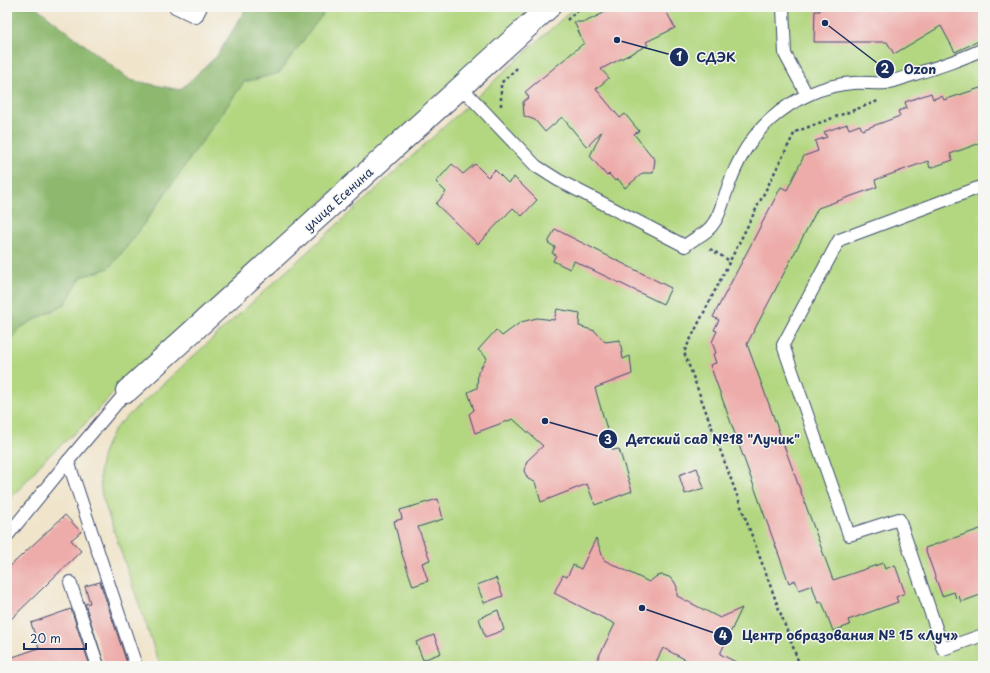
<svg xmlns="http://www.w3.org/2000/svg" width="990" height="673" viewBox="0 0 990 673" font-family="'Playpen Sans',sans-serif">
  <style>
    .green { fill: #b2d780; stroke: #66836f }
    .forest { fill: #8db86e; stroke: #547466 }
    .building { fill: #edaba9 }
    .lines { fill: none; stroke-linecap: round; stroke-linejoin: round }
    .service-casing { stroke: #3b4a6e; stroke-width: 14 }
    .minor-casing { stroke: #3b4a6e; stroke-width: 24 }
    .path { stroke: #3b4a6e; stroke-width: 2.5; stroke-dasharray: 3 3; stroke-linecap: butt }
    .service { stroke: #fff; stroke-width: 12 }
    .minor { stroke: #fff; stroke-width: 22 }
    .labels { text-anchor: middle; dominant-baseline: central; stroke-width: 3; stroke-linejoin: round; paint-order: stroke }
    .street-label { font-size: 12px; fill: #1b2f5e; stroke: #f6f6f2 }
    .leader { fill: none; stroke: #1b2f5e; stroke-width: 1.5 }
    .callout-dot { fill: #1b2f5e; stroke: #f6f6f2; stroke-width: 1.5 }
    .mark-label { font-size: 12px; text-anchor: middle; font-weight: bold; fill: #fff }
    .callout-label { font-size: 13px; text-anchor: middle; font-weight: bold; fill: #1b2f5e; stroke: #f6f6f2; stroke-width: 3; stroke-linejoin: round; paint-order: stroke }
  </style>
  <rect width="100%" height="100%" fill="#f6f6f2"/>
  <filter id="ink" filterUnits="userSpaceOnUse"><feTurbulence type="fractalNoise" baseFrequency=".025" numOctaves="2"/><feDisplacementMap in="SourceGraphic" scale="8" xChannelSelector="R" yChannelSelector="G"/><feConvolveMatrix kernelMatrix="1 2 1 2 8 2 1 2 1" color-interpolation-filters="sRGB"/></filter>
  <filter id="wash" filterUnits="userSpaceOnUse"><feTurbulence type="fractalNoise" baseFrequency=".012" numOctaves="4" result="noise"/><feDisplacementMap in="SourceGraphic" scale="16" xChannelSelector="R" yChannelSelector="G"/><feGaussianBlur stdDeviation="0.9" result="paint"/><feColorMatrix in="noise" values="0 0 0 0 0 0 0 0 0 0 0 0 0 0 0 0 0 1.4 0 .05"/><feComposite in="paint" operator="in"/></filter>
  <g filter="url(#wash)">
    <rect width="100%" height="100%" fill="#f0e4ca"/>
    <!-- green -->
    <g class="green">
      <polygon points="328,7 536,7 121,385 84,425 46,458 7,503 7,346 21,327 65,304 81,277 109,268 133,239 244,82 279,73"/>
      <path d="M575,7H983V666H160L102,496C97,468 101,450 117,426Z"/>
    </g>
    <!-- forest -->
    <polygon class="forest" points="7,7 36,7 130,80 180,90 217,56 247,7 328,7 279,73 244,82 133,239 109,268 81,277 65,304 21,327 7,346"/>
    <g id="blocks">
      <!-- building -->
      <g class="building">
        <polygon points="616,7 664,7 675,28 646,42 648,45 601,69 609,78 596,89 620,118 625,114 639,131 634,134 655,160 653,173 643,173 625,188 618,179 615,181 609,174 607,176 590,156 602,131 587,147 562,117 545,132 535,120 524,116 523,102 529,97 525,92 584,43 574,22 585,22"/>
        <polygon points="820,7 983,7 983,39 955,52 941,26 894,54 887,42 814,42 815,11 820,11"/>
        <polygon points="983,87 983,142 950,154 953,160 930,168 928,161 875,180 877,187 818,208 747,344 833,580 883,563 885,569 895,565 905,593 896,597 898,602 848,620 850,625 833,631 822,602 818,603 812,585 799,590 795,580 789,583 710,365 716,363 713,354 716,353 712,342 717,331 714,330 719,320 713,317 781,187 787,190 804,156 818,151 815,141 827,137 824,132 847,124 849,129 860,125 862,130 900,116 898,111 907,108 905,102 931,93 933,99 942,96 944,100"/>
        <polygon points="452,164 463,174 475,164 488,177 495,170 508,183 514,177 537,200 522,216 513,208 478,244 436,204 446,192 436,182"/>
        <polygon points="555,229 671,288 663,304 574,261 570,269 553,261 556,255 552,253 555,247 548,243"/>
        <polygon points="557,309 580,313 579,326 595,331 605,342 620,340 623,359 630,356 632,374 595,388 613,450 619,449 632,491 595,505 587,484 541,502 535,482 528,479 524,471 527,461 543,446 513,419 475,433 469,414 474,410 468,392 477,388 478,372 487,358 478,350 496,330 502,336 521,322 537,318 554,320"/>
        <polygon points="697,468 704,488 685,494 679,475"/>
        <polygon points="438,499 443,519 418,527 430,560 422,563 428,581 413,586 402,554 394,521 402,519 400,510"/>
        <polygon points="65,515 81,532 71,540 81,551 7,623 7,569"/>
        <polygon points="983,528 983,594 961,602 959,596 956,598 954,592 942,596 925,548"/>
        <polygon points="596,538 604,560 649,582 657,576 663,575 669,577 674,581 677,587 677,596 720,618 742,608 720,654 744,666 698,666 663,648 654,666 594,666 615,624 554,593 563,575 567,577 573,565 581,569"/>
        <polygon points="496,578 503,596 484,603 477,585"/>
        <polygon points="100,582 128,666 105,666 85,604 90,603 85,586"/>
        <polygon points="71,609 90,666 7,666 7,659 39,648 31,623"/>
        <polygon points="498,610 504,630 485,637 479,618"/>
        <polygon points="434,635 441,653 423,660 416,642"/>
      </g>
    </g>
  </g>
  <g filter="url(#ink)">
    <use href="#blocks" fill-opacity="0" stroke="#3b4a6e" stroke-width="1"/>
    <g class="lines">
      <defs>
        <g id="service">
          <polyline points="175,7 196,17 201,7"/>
          <polyline points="783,7 785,54 807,95"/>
          <path d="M461,87L536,166L558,180L685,246C696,236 707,235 715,221C721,212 723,200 727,190C736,163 749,138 771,119C793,99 823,85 853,83C862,82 878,84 886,83C896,81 905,77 915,74C938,67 961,60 983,49"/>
          <polyline points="983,186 839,240 783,345 849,535 899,519 943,649 983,635"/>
          <polyline points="68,461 136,666"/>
          <polyline points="7,536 68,461 127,391"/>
          <polyline points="70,582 98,666"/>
        </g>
        <polyline id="minor" points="127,391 549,7"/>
      </defs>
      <!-- service casing -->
      <use href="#service" class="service-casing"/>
      <!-- minor casing -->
      <use href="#minor" class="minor-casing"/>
      <!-- path -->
      <g class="path">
        <polyline points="567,20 581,7"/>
        <polyline points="501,106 501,83 517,68"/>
        <polyline points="710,249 730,261"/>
        <polyline points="800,666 684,352 795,132 878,101"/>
      </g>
      <!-- service -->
      <use href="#service" class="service"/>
      <!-- minor -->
      <use href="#minor" class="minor"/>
    </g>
  </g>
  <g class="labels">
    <!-- street labels -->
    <g class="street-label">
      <text transform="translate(338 199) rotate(-42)">улица Есенина</text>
    </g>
  </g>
  <!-- callouts -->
  <path class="leader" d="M617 40L679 57M825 23L885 69M545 421L608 439M642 608L723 636"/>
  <g class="callout-dot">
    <circle cx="617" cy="40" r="4"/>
    <circle cx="825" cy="23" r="4"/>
    <circle cx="545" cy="421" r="4"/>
    <circle cx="642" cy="608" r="4"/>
    <circle cx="679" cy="57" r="10"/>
    <circle cx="885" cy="69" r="10"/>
    <circle cx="608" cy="439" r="10"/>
    <circle cx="723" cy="636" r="10"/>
  </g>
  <g class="mark-label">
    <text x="679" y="61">1</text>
    <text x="885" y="73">2</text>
    <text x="608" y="444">3</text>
    <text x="723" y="640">4</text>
  </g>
  <g class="callout-label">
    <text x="716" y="62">СДЭК</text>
    <text x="920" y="74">Ozon</text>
    <text x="713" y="444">Детский сад №18 "Лучик"</text>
    <text x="850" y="640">Центр образования № 15 «Луч»</text>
  </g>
  <!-- margin -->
  <rect width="990" height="673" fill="none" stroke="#f6f6f2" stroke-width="24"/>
  <!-- scale -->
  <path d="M24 643v6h62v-6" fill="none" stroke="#1b2f5e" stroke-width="2"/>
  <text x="30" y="643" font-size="12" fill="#1b2f5e" stroke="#f6f6f2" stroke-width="3" paint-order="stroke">20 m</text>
</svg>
